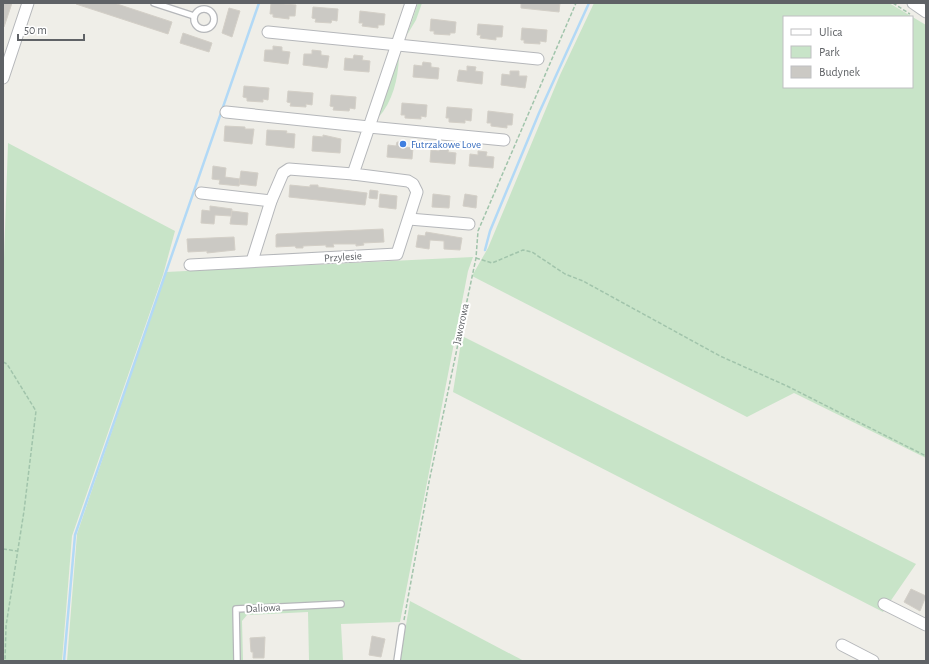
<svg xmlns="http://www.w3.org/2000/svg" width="929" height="664" viewBox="0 0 929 664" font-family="'Alegreya Sans',sans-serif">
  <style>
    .green { fill: #c8e4c8; fill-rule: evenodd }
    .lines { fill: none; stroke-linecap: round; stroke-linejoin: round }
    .stream { stroke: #b2d9f6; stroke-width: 2.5 }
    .building { fill: #cbc9c4; stroke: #d3cfc7 }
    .service-casing { stroke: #b5b7ba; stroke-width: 8 }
    .minor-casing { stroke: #b5b7ba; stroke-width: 13 }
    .path { stroke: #a1c4ab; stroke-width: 1.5; stroke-dasharray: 4 2; stroke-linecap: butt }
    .service { stroke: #fff; stroke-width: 5.5 }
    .minor { stroke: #fff; stroke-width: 11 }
    .shop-dot { fill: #3f7fe0; stroke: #fff; stroke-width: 1.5 }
    .labels { text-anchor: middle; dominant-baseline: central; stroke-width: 4; stroke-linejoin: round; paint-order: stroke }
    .shop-label { font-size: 11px; fill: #366cbe; stroke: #fff; text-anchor: start }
    .street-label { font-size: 11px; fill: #5f6266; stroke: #fff }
  </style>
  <rect width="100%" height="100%" fill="#efeee8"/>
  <!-- green -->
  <g class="green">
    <polygon points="418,3 422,3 416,20 407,35"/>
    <path d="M594,3H889L926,25V458L794,393L747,417L472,276L488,248L560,75ZM784,17H912V87H784Z"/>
    <path d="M399,57C398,79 393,101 378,118Z"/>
    <polygon points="8,143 175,231 163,275 72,536 62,661 3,661 3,287"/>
    <polygon points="473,257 468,271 400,622 341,624 343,661 284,661 309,660 308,612 247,615 242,621 243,661 67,661 77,534 166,272"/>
    <polygon points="462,336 916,564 883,612 453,392"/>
    <polygon points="410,601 524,661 400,661"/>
  </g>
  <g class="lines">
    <!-- stream -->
    <g class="stream">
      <polyline points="485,250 490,231 539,113 589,3"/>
      <polyline points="64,661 75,535 259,3"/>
    </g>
  </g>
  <!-- building -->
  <g class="building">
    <polygon points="3,3 12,3 4,27 3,27"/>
    <polygon points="76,3 114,3 172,22 168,34 76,4"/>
    <polygon points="271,3 296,5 295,16 289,16 289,19 273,17 273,14 270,14"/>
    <polygon points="521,3 560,3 559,12 521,8"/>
    <polygon points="313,7 338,9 337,21 332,20 331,23 315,22 316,19 312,18"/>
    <polygon points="229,8 240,11 232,37 222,33"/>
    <polygon points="360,11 385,14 384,25 378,25 378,28 362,26 363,23 359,23"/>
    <polygon points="431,19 456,22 455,33 450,33 450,35 434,34 434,31 430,31"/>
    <polygon points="478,24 503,26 502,37 496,37 496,40 480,38 481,35 477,35"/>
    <polygon points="522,28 547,30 546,42 540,41 540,44 524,43 524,40 521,40"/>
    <polygon points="183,33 212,43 209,52 180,43"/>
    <polygon points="273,46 282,47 282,51 290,52 288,64 264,61 265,50 273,50"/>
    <polygon points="312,50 321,51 321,55 329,56 327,68 303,65 304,54 312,54"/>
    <polygon points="354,55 363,56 362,60 370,61 369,72 344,70 345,58 353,59"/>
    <polygon points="423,62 431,63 431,67 439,68 438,79 413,77 414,65 422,66"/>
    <polygon points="467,66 476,67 475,71 483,72 482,84 457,81 459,70 467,71"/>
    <polygon points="510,71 519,71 519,76 527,76 525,88 501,85 502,74 510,75"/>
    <polygon points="244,86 269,88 268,100 263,99 263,102 247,101 247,98 243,97"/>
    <polygon points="288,91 313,93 312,105 306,104 306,107 290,106 291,103 287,102"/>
    <polygon points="331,95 356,97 355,109 350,108 349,111 333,110 334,107 330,106"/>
    <polygon points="402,103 427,105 426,117 421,116 421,119 405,118 405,115 401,115"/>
    <polygon points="447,107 472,109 471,121 465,120 465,123 449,122 449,118 446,118"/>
    <polygon points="488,111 513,114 512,125 507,125 507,128 491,126 491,123 487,123"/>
    <polygon points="225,126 245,127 245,129 254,129 252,144 224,141"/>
    <polygon points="267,130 287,131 286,133 295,134 294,148 266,145"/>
    <polygon points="323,135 341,139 340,153 312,151 313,136 323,137"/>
    <polygon points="397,142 406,143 405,147 413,148 412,159 387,157 388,145 396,146"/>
    <polygon points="440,147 449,148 448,152 456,153 455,164 430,162 431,150 439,151"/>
    <polygon points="478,151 487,152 486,156 494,157 493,168 469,166 470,154 478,155"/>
    <polygon points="213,166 226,168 225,177 240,179 239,186 219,184 220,180 212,179"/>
    <polygon points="241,171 258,173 256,186 239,184"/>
    <polygon points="290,185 310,187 310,185 318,185 318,187 367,193 365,205 289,197"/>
    <polygon points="370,190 378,191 377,199 369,198"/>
    <polygon points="380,194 397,196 396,209 379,207"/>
    <polygon points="433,194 450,196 449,208 432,207"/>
    <polygon points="465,194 477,196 476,208 463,206"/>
    <polygon points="210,206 232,209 231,216 215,215 214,224 201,223 202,210 210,211"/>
    <polygon points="232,211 248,213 247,225 230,224"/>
    <polygon points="383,229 384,242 363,243 364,245 356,246 356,244 333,244 334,247 326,247 326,245 303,246 303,248 296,248 295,246 276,247 276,235 277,234"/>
    <polygon points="426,232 462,238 460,250 444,249 444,241 430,240 429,249 416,247 418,235 425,236"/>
    <polygon points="234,237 235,250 207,253 207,251 188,252 187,239"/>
    <polygon points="911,589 926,596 920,611 904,602"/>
    <polygon points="372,636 385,639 381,657 369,655"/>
    <polygon points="265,637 264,658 253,658 253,652 251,652 250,638"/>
  </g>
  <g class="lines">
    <defs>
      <g id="service">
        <polyline points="154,3 194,16"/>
        <circle cx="204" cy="19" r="10"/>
        <polyline points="237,661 236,609 341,604"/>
        <polyline points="397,661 402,627"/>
      </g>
      <g id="minor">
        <polyline points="411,3 369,127 504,140"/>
        <polyline points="913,3 926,12"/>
        <polyline points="268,32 538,59"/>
        <polyline points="3,78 28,3"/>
        <polyline points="201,193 271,201"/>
        <polyline points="409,219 469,224"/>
        <polyline points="252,261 271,201 283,173 289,169 353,174"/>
        <polyline points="190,265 397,254 417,192 413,184 408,181 353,174 369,127 226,112"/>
        <polyline points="884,604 926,625"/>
        <polyline points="842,645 873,661"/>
      </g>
    </defs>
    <!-- service casing -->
    <use href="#service" class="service-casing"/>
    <!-- minor casing -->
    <use href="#minor" class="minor-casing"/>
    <!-- path -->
    <g class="path">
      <polyline points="893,3 910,14"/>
      <polyline points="476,258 492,263 523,250 532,252 565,274 583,281 720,356 787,386 926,456"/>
      <polyline points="3,362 7,364 36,411 24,511 6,626 5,661"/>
      <polyline points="3,549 17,551"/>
      <polyline points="404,620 429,482 476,258 478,231 576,3"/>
    </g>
    <!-- service -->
    <use href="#service" class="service"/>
    <!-- minor -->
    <use href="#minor" class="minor"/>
  </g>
  <!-- markers -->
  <circle class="shop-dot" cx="403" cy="144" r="4"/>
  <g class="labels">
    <!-- shop labels -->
    <g class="shop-label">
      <text x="411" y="144">Futrzakowe Love</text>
    </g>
    <!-- street labels -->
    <g class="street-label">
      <text transform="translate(343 257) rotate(-4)">Przylesie</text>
      <text transform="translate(461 324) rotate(-78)">Jaworowa</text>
      <text transform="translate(263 608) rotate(-3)">Daliowa</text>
    </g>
  </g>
  <!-- border -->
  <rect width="929" height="664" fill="none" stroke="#5f6266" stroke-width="8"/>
  <!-- legend -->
  <rect x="783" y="16" width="130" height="72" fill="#ffffff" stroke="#bfc0c2"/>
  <rect x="791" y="29" width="20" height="6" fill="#ffffff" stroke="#bfc0c2"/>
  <text x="819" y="36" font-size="12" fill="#5f6266">Ulica</text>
  <rect x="791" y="46" width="20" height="12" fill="#c8e4c8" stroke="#bfc0c2"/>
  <text x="819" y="56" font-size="12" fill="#5f6266">Park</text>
  <rect x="791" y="66" width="20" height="12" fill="#cbc9c4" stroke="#bfc0c2"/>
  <text x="819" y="76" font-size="12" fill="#5f6266">Budynek</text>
  <!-- scale -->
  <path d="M18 34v6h66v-6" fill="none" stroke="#5f6266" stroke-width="2"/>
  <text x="24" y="34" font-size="12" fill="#5f6266" stroke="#ffffff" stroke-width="3" paint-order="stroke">50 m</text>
</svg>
